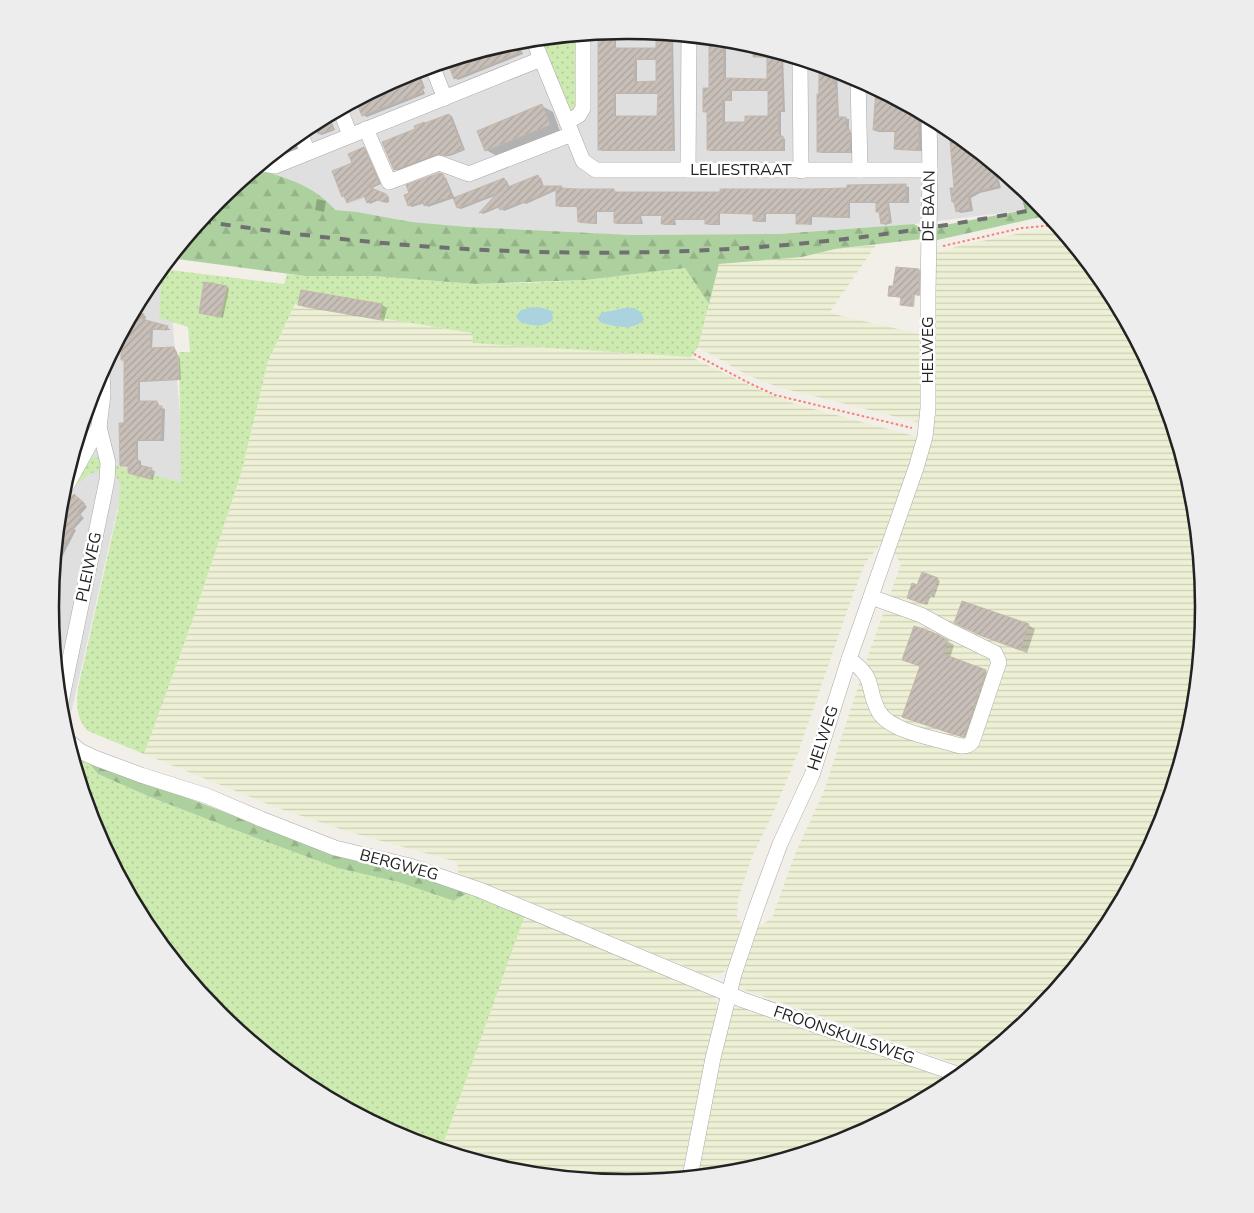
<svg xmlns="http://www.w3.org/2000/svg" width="1254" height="1213" viewBox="0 0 1254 1213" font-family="'Nunito Sans',sans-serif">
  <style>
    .residential { fill: #e0dfdf }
    .farmland { fill: url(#farmland-rules) }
    .grass { fill: url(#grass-dots); fill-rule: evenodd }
    .forest { fill: url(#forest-firs) }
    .water { fill: #aad3df }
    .shadow { fill: #0003; fill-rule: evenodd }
    .building { fill: url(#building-hatch); stroke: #c4b6ab; fill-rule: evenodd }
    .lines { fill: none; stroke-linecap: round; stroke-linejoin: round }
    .minor-casing { stroke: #a9a9a9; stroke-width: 16 }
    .path { stroke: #fa8072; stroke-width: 2; stroke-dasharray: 2.5 2.5; stroke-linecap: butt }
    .minor { stroke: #fff; stroke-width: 15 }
    .rail { stroke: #707070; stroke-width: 4; stroke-dasharray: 10 10; stroke-linecap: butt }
    .labels { text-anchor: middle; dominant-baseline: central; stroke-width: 5; stroke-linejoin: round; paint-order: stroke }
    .street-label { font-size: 16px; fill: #222; stroke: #fff }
    .rim { fill: none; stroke: #222; stroke-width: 2.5 }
  </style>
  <defs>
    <pattern id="farmland-rules" width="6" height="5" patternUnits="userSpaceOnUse" patternTransform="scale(1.25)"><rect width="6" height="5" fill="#eef0d5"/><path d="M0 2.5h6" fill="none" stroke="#ccceb7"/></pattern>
    <pattern id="grass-dots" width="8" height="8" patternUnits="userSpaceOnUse" patternTransform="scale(1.25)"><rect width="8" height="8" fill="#cdebb0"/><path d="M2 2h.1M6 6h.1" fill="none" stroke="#b0c997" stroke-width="1.8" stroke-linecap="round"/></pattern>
    <pattern id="forest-firs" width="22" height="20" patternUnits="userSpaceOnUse" patternTransform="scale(1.25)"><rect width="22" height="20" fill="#add19e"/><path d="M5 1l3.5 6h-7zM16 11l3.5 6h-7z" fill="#95b388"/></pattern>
    <pattern id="building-hatch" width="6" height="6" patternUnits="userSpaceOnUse" patternTransform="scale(1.25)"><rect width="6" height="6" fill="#c7bfb8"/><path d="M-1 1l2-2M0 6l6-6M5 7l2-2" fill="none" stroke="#aba49e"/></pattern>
  </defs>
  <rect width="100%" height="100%" fill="#f2efe9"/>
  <!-- residential -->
  <g class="residential">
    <polygon points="627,30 740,41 848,74 948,127 1024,190 1025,210 914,224 778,234 631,235 380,229 221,197 307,127 407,74 515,41"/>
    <polygon points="168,262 186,494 125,475 66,735 62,719 51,606 62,494 94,386 148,286"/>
  </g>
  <!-- farmland -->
  <g class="farmland">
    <polygon points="1037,230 1061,230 1106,286 1160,386 1192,494 1203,607 1192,719 1160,827 1106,927 1034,1014 969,1068 736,987 754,930 772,918 795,854 824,791 871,647 901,564 892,549 928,442 936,415 933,254 962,245"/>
    <polygon points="876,245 829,313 924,335 923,416 917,422 778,387 747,375 698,347 719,264 802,257 835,249"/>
    <polygon points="295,304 472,333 473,343 691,357 757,389 795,404 918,437 919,439 884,540 865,563 847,611 798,753 775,809 752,857 738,898 737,916 742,925 729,970 709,977 682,965 459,877 457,862 346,831 275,807 144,754 192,622 241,474 268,361"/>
    <polygon points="525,915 714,991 718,1007 687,1177 627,1183 514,1172 441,1150"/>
    <polygon points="740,1005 957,1078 947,1086 847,1139 739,1172 695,1176 729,1013 734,1008"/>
  </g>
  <!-- grass -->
  <g class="grass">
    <polygon points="579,35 579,106 570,114 539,39"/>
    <path d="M686,268L709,304L698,347L691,357L473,343L472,333L295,304L268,361L241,474L192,622L144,754L88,731C75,718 77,704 78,688L118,510L120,485L112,465L181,482L179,352H190L188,327L159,318L162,269L284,284L287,274L305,276H373L475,284L527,283L586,280ZM623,308H634L626,327L600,322L611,310Z"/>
    <path d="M91,457L101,458L102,471C92,471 86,476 79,484L77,482Z"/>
    <polygon points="71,748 85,759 98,774 150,797 256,838 339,868 398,882 454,901 469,892 525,915 441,1150 406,1139 306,1086 219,1014 147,927 94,827"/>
  </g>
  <!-- forest -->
  <g class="forest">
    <path d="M258,170L263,173L266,172C291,179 318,189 335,210L357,212L411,222L467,227L631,235L778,234L914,224L922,229V239L835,249L802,257L719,264L709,304L685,268L586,280L475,284L373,276H305L170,258L220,199L253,172Z"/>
    <polygon points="1028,194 1050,217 1045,216 933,241 934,227 1025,210 1021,195"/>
    <polygon points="85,759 261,826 469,892 454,901 398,882 338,868 256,838 150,797 98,774"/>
  </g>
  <!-- water -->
  <g class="water">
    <path d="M533,307L543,308L552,311L553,320C541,328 533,326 520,322L516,316L521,310Z"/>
    <path d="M623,308H634L641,312L644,320C633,331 614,327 600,322L598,319L601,313Z"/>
  </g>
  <!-- shadow -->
  <g class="shadow">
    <path d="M616,31V49H657V33L673,35L675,151H602L599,149V33ZM637,60H657V83H637ZM616,94H659L658,117H616Z"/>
    <path d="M710,38L726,40V80L768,81V58L754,56V48H764L783,54L785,112H781V137L785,139V151H711L708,149V113L704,111L710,90ZM732,91H770L769,118L746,123H725V101H732Z"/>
    <polygon points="515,41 518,41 523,54 458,80 455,78 448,61"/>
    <polygon points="819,65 837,71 839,118 849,119 849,131 852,133 853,153 821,153 818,151"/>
    <polygon points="418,70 425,88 423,89 425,94 367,117 363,115 357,100 407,74"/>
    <polygon points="876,89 921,113 922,151 898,150 895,149 896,132 878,132 874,130"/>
    <polygon points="542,106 553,112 560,131 497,156 486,150"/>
    <polygon points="329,115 335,130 322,135 319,134 315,123"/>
    <polygon points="449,115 452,116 465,150 450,156 439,155 398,171 395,169 426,124"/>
    <polygon points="950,130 999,170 996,170 1001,188 980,193 971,198 973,211 961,213 957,211"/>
    <polygon points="293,138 298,149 280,156 277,153 273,154"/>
    <polygon points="364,149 366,150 381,184 370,189 389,197 389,202 386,203 379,200 370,204 366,197 350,203 370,195 370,193 346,198 343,196 334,172 354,164"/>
    <polygon points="442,176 446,178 455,199 504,179 507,181 510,188 538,177 541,178 544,187 562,187 563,188 560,189 578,190 614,190 617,194 721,193 906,186 909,187 909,203 889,203 892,223 885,225 882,223 877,203 850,203 850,218 812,217 812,225 797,223 798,214 766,214 766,222 757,222 754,220 754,214 720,213 720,225 709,225 706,223 706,220 675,220 676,225 665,225 662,223 663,216 641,216 643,224 618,224 615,223 615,212 597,212 597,224 582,223 579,222 579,207 560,207 557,205 557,190 526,204 524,203 504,211 500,207 483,214 481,213 497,195 461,209 458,208 454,198 428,207 425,203 412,207 409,205"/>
    <polygon points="317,199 326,201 324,212 315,210"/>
    <polygon points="919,270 922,272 921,296 915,295 914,307 904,306 901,305 902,298 889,296 894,287"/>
    <polygon points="226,287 229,289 223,318 200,312"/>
    <polygon points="302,292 382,305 387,308 384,321 304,307 299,304"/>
    <polygon points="134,313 146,316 145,321 170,329 170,330 153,330 152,349 173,348 176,350 180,359 181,380 140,382 140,402 157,402 159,404 159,407 165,409 164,441 138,441 138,460 141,461 141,467 155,471 153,480 132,474 129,472 129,467 121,465 126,424 125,361 122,360 122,334"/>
    <polygon points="77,497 87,507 80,515 84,518 74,529 76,530 59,563 55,562 58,529"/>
    <polygon points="937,579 940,581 934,598 931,596 927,605 908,598 918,587"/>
    <polygon points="53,584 58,587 51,601"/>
    <polygon points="1028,625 1035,629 1027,653 988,638"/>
    <polygon points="932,633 954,645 950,658 993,675 971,740 911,720 904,716 921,667 904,659"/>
  </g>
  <!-- building -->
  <g class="building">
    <path d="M614,31V48H656V33L671,34L673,150H598V33ZM635,59H656V81L634,82ZM614,93H658L657,116H614Z"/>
    <path d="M709,38L723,40L724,78L767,79V57H753V47H759L785,55V57H781L783,111H778L779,136H783V150H707V112H703V88H709ZM730,90H768V116H745V122H723L722,100H730Z"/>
    <polygon points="516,41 521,52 454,79 447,61 459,58 460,60"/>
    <polygon points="819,65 833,69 833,84 835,84 835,90 837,90 837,117 846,117 846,130 850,130 850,152 817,152 817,94 819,94"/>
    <polygon points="416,71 422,86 420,87 423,92 362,116 356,101 407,74"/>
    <polygon points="876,89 918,112 919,150 894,149 895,131 873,130"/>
    <polygon points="542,104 550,125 485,151 477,131"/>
    <polygon points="449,114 463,149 446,156 436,154 394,170 382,142 415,129 414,126 424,122 425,123"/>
    <polygon points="328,116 333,129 318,134 314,123"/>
    <polygon points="949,129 993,164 998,186 976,192 968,196 970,209 956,212 954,202 952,202 950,188 954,188"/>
    <polygon points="364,147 379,183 369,187 386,194 388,197 386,201 383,202 376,199 367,203 364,196 347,203 344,196 342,197 332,171 352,163 348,154"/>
    <polygon points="439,173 443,174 452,196 424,206 423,201 408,206 404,195 409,193 406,185"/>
    <polygon points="538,175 542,186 562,186 558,188 578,189 614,189 614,192 720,192 720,189 811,189 847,188 847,185 906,184 906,202 887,202 890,222 881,224 879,212 876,212 876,202 848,202 848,217 809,216 809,224 796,224 796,213 764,213 764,221 753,221 753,214 718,213 718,224 705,224 705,219 673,219 673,224 661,224 662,215 639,215 641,223 614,223 614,211 595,211 595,223 578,222 577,206 556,206 556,189 522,203 521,202 500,210 498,206 479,213 497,193 457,208 453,198 504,178 508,187"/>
    <polygon points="896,267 919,269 919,295 912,294 912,306 900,305 901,297 888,296 889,286 893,286"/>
    <polygon points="204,282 227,286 220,317 199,313"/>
    <polygon points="301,290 382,304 379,319 298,305"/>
    <polygon points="134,311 144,314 142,319 168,326 167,330 150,329 150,348 174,347 177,356 179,379 138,381 138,401 157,401 157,406 162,406 161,440 136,440 136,458 138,459 139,465 152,468 150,479 128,473 128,466 120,466 119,423 124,423 124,360 121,360 121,337 131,318 133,318"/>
    <polygon points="74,494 85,504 77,512 82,516 72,527 74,528 55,563 58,528 66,512 61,508"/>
    <polygon points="922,572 938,578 931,597 928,596 924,604 907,598 912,583 917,585"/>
    <polygon points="962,601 1029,624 1020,650 982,636 954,623"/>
    <polygon points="914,626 932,632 948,640 943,654 986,670 964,737 953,734 902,717 920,666 902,660"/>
  </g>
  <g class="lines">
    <defs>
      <g id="minor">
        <polyline points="533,39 583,161 596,170 930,170"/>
        <polyline points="800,60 801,171"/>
        <polyline points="432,66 445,98"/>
        <polyline points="858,79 860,170"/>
        <polyline points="340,109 350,135"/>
        <polyline points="567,122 579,115 583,108 583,34"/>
        <polyline points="366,129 389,182 439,163 469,174 572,134"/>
        <polyline points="300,133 308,152"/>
        <polyline points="262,164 275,166 541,59"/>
        <polyline points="688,170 689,36"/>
        <polyline points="62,494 99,427 103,394 102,372"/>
        <path d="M849,659C878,680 865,687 879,712C890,731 933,738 953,744C960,746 967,748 972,742L999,662L995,653L950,631L921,615L871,597"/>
        <polyline points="60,707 107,480 108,463 99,427"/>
        <polyline points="68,741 80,751 95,758 141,775 207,796 261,819 335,848 410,866 480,890 743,1000 960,1075"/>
        <polyline points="690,1177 713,1058 734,974 756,909 780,844 812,775 849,659 916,468 925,437 928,408 928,294 930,170 929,117"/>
      </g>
    </defs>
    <!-- minor casing -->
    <use href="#minor" class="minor-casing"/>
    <!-- path -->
    <g class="path">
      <polyline points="943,246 1022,228 1056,225"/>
      <polyline points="694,354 749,383 775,395 912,428"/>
    </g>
    <!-- minor -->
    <use href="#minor" class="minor"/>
    <!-- rail -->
    <path class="rail" d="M201,221C391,250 582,261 773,246C864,239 953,225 1043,208"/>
  </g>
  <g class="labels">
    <!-- street labels -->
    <g class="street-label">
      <text x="741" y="170">LELIESTRAAT</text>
      <text transform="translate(929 206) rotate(-89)">DE BAAN</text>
      <text transform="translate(928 350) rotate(-90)">HELWEG</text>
      <text transform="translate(89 567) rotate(-78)">PLEIWEG</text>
      <text transform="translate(823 738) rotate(-72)">HELWEG</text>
      <text transform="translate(399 865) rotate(15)">BERGWEG</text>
      <text transform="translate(844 1035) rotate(19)">FROONSKUILSWEG</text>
    </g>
  </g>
  <!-- crop -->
  <path d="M0 0H1254V1213H0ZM626 39H628A567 567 0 0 1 1195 606V607A567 567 0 0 1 628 1174H626A567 567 0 0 1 59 607V606A567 567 0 0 1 626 39Z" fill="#ededed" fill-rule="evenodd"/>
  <path class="rim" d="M626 39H628A567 567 0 0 1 1195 606V607A567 567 0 0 1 628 1174H626A567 567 0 0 1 59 607V606A567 567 0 0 1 626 39Z"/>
</svg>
